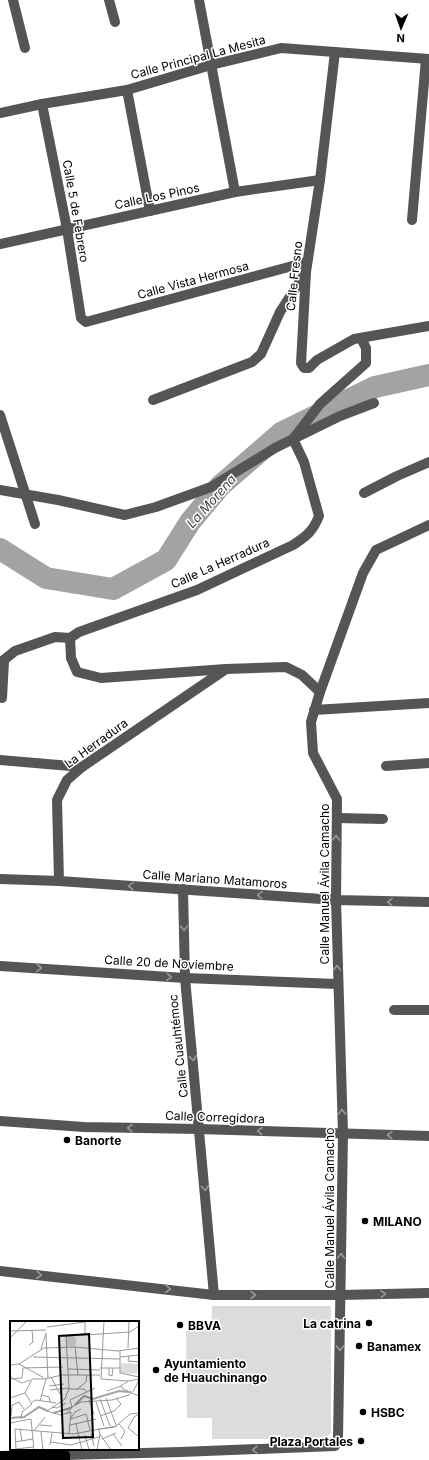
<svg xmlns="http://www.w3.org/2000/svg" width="429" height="1460" viewBox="0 0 429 1460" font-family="Inter,sans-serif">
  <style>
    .green { fill: #dcdcdc }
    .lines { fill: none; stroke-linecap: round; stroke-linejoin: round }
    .river { stroke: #a3a3a3; stroke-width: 22 }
    .minor { stroke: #555; stroke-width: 10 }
    .major { stroke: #000; stroke-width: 10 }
    .oneway { stroke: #999 }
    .poi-dot { fill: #000; stroke: #fff; stroke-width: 1.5 }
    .labels { text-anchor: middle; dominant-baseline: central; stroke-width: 3; stroke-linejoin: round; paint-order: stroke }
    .street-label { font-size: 12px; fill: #000; stroke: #fff }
    .poi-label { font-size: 12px; font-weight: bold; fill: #000; stroke: #fff; text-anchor: start }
    .water-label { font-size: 13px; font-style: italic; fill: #444; stroke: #fff }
    .inset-river { fill: none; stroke: #a3a3a3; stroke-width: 2 }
    .inset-road { fill: none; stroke: #999; stroke-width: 1 }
    .view { fill: #000; fill-opacity: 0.15; stroke: #000; stroke-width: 2 }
    .inset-edge { fill: none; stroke: #000; stroke-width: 2 }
  </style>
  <rect width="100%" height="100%" fill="#fff"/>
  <!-- green -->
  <polygon class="green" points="212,1306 331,1306 331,1433 325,1439 212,1439 212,1418 187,1418 186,1331 211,1330"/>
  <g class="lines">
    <!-- river -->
    <polyline class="river" points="0,549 46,578 113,589 166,560 190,522 220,486 281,433 375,387 429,375"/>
    <!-- minor -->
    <g class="minor">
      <polyline points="13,0 25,48"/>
      <polyline points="109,0 115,22"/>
      <polyline points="199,0 235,192"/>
      <polyline points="335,52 320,180 306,272 301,363 304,368 309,368 317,360 354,339 429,326"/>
      <polyline points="127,90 150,211"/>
      <polyline points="42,104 67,229 81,318 86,322 307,262"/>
      <polyline points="0,113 42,104 127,90 211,65 281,48 429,59"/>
      <polyline points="412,220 426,59"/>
      <polyline points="0,244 235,192 320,180"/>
      <polyline points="153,400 252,362 261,354 280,312 306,272"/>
      <polyline points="0,415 35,524"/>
      <polyline points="0,490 58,500 125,515 156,507 211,487 275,448 293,439 320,404 366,363 366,348 361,338"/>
      <polyline points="364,493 397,476 429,462"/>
      <polyline points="70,638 71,658 77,672 101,678 226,669 286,667 302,675 320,692"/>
      <path d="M0,663L15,651L55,637L70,638L79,632L197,590L293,545C307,536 313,531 319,516L304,462L293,439L340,416L374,403"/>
      <polyline points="2,698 4,661"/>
      <polyline points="314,710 429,703"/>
      <polyline points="0,760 82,767"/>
      <polyline points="386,766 429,763"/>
      <polyline points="337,818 383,819"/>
      <polyline points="0,879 59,881 336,900 429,902"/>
      <polyline points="59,881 57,800 67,780 82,767 226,669"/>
      <polyline points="183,889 185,978 214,1295"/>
      <polyline points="0,966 185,978 337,984"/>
      <polyline points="394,1010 429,1010"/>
      <polyline points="0,1121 84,1127 199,1129 429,1136"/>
      <polyline points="0,1271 214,1295 341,1295 429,1293"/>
      <polyline points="65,1455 181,1452 335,1446 338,1439 343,1134 336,900 337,799 313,753 311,722 320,692 363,573 376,550 429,525"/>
    </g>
    <!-- major -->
    <polyline class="major" points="0,1456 65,1455 65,1460"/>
  </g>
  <!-- one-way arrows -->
  <defs><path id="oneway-chevron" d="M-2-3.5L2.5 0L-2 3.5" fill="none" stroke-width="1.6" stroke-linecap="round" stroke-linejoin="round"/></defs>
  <g class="oneway">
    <use href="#oneway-chevron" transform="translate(336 838) rotate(-89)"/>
    <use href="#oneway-chevron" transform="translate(131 886) rotate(-176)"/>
    <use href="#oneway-chevron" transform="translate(260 895) rotate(-176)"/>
    <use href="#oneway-chevron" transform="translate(390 902) rotate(-178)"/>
    <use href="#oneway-chevron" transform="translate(184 928) rotate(89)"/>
    <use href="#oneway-chevron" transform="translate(39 968) rotate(4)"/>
    <use href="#oneway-chevron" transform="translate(337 968) rotate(-91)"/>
    <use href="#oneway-chevron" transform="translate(169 977) rotate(4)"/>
    <use href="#oneway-chevron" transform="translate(193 1058) rotate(84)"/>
    <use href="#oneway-chevron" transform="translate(342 1112) rotate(-92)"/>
    <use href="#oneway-chevron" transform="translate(130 1128) rotate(-179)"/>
    <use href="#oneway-chevron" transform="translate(260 1131) rotate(-178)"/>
    <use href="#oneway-chevron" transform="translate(390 1135) rotate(-179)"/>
    <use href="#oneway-chevron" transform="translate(205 1188) rotate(85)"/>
    <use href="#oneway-chevron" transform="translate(341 1256) rotate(-89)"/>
    <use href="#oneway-chevron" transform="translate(39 1275) rotate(6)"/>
    <use href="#oneway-chevron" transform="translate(168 1289) rotate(6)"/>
    <use href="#oneway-chevron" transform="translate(383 1294) rotate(-1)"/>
    <use href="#oneway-chevron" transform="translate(253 1295)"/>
    <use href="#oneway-chevron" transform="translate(340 1348) rotate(91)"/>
    <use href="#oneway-chevron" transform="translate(255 1450) rotate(178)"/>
  </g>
  <!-- markers -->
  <g class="poi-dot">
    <circle cx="67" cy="1140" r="4"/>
    <circle cx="365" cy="1221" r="4"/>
    <circle cx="369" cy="1323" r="4"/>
    <circle cx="180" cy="1325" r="4"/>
    <circle cx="359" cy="1346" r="4"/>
    <circle cx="156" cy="1370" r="4"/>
    <circle cx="363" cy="1412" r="4"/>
    <circle cx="361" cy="1441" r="4"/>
  </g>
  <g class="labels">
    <!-- street labels -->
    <g class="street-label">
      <text transform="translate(198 57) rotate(-15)">Calle Principal La Mesita</text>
      <text transform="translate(157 196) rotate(-12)">Calle Los Pinos</text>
      <text transform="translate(76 211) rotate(80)">Calle 5 de Febrero</text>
      <text transform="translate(294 276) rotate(-84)">Calle Fresno</text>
      <text transform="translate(193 280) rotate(-15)">Calle Vista Hermosa</text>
      <text transform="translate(220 563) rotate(-24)">Calle La Herradura</text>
      <text transform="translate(96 743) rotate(-36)">La Herradura</text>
      <text transform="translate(215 879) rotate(4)">Calle Mariano Matamoros</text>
      <text transform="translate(324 884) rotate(-90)">Calle Manuel Ávila Camacho</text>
      <text transform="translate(169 963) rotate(3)">Calle 20 de Noviembre</text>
      <text transform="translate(178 1046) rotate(-96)">Calle Cuauhtémoc</text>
      <text transform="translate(215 1117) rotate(2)">Calle Corregidora</text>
      <text transform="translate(329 1208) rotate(-90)">Calle Manuel Ávila Camacho</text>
    </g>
    <!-- poi labels -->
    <g class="poi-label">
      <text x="75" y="1140">Banorte</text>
      <text x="373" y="1221">MILANO</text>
      <text x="361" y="1323" text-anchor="end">La catrina</text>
      <text x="188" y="1325">BBVA</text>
      <text x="367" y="1346">Banamex</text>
      <text x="164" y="1363">Ayuntamiento<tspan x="164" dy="14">de Huauchinango</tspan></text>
      <text x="371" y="1412">HSBC</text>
      <text x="353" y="1441" text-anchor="end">Plaza Portales</text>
    </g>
    <!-- water labels -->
    <g class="water-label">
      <text transform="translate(211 501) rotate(-48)">La Morena</text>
    </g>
  </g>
  <!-- overview -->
  <g transform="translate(10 1321)">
    <rect width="129" height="129" fill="#fff"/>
    <path d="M55.5 20a5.5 5.5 0 1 1 11 0a5.5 5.5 0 1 1-11 0ZM111,42L128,43L127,53L110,52Z" fill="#dcdcdc"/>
    <path class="inset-river" d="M65,84L74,75L83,78L109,70L119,71M43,92L61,87M0,97L14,96L29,86L38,90"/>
    <path class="inset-road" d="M94,0L91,58L118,60M37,6L75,1V14L120,11L129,5M0,10L36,9M36,13L38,57M0,17L17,0M19,24L23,21L22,9M65,26L68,54M118,27L119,0M31,28L36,12M119,35L118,40L129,41M23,36L110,38M110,36L129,34M9,43L34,57M0,44L9,43L34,27L65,26L108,30L129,27M90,47H110M99,47V54L102,55L103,47M58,48L90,49M110,52V30M110,52L129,56M0,56L12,62L20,59M41,56L50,73M0,58L12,57L13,47L53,46M129,58L118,60L111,65L113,68L129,75M39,65L54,63M59,68H74L77,71M40,69L59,67M66,69L76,61L77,54M97,70L111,65M123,71L129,59M32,74L39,76L40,81M0,77L15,72L22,58H35L52,54H90M96,77L106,104M90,78L100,105M79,79L84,93M30,80L36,58M22,81L26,79L46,82M86,81L94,105M42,86L47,87L56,82M56,88L62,86L60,79L85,67M57,93L62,86L71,81L102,79L119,74L121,70M1,95L2,84L9,81L14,88M90,95L104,90L111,83L106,77M61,97L65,91L71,88M11,98L12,91L22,83L15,72M61,98L76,93L80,109M0,102L21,98L24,129M66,103L72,129M109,103L115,110L111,118M30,104L42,105M60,104L86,98M10,108L12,120M89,108L105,106L120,93L129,92M24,110L35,96M31,111L33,129M81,112L84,125M59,113L61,91L50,94L37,90L55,78L59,67L56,15L75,14M90,113L101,129M103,113L112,125M75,114L79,129M128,115L118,107L124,96L129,93M92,118L106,112M5,121L23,118M41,121L61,124L89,116M40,124L42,112M6,128L23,126M6,129L5,108L63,113L107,105M87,129L90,113L88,107"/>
    <path class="view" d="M79,13L83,116L53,117L49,15Z"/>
    <rect width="129" height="129" class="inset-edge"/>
  </g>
  <!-- north arrow -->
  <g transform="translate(401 28) rotate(182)" stroke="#ffffff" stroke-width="3" paint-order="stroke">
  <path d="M0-3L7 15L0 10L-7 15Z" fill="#000000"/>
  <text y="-6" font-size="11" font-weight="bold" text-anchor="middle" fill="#000000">N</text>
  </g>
</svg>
